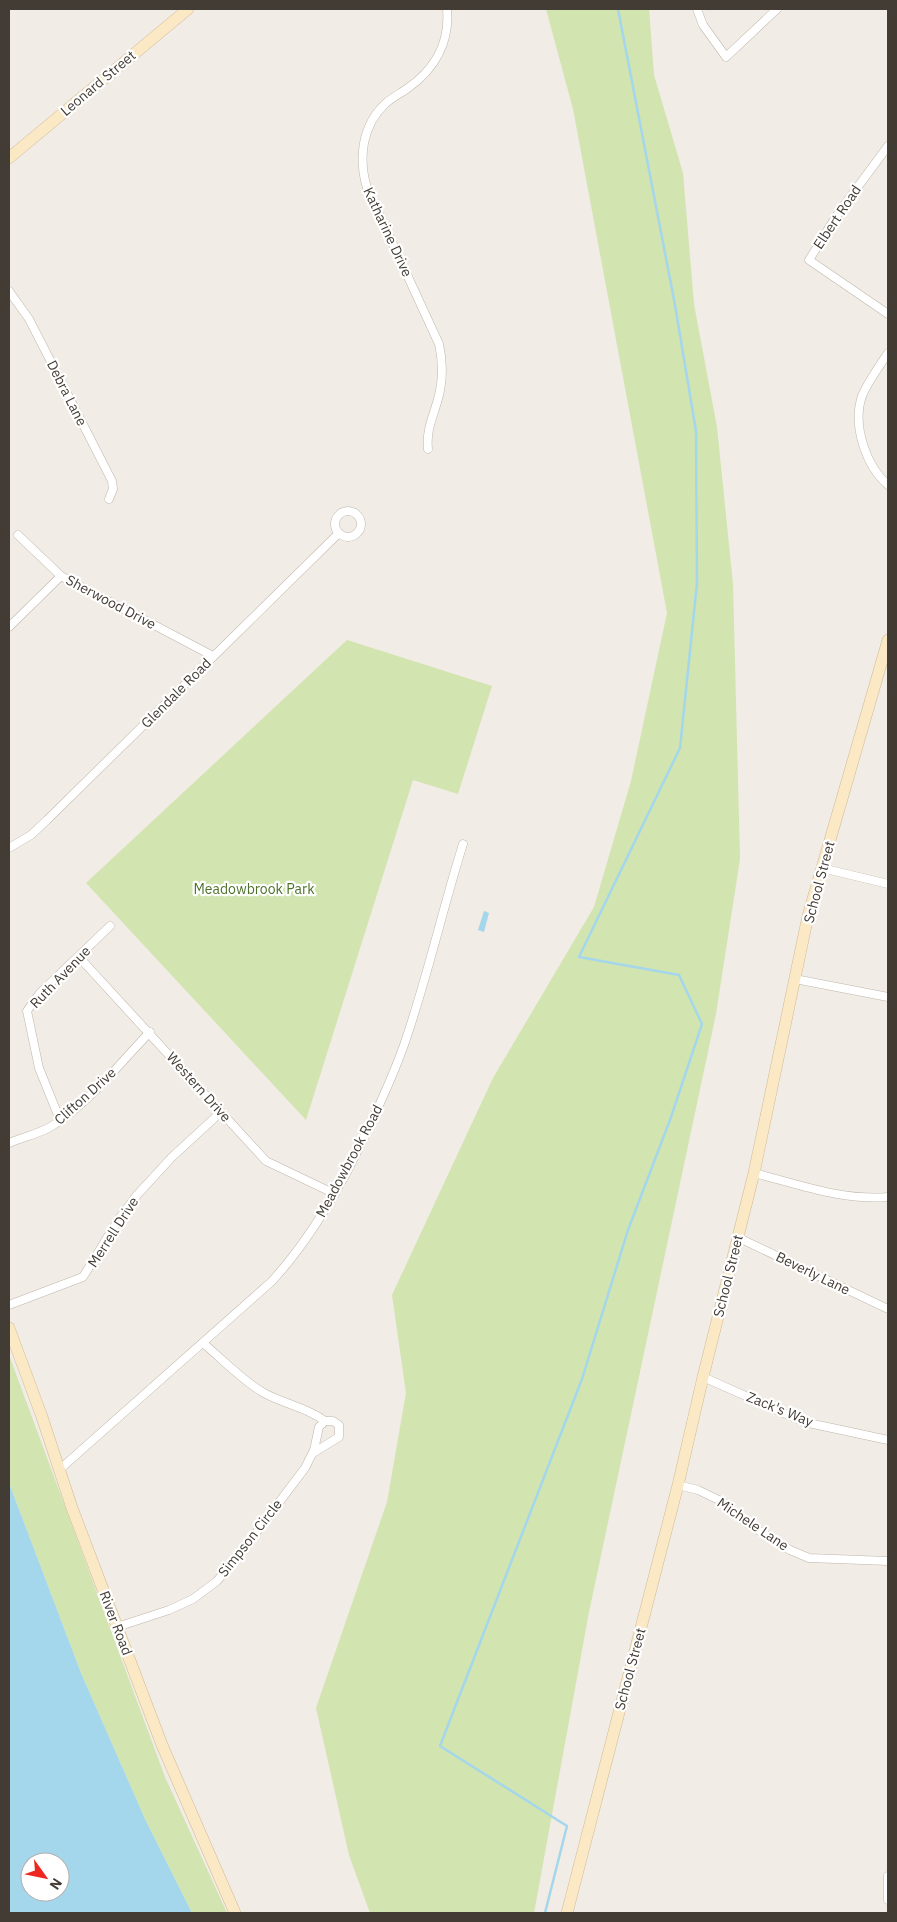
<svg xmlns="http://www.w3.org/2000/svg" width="897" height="1922" viewBox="0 0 897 1922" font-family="'IBM Plex Sans',sans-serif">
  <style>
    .green { fill: #d2e4b0 }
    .water { fill: #a4d7eb; fill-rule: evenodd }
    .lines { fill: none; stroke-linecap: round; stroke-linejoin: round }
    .stream { stroke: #a4d7eb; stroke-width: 2.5 }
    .street-casing { stroke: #bfb6ab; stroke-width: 9 }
    .secondary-casing { stroke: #cfba97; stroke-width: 12 }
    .street { stroke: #fff; stroke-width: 8 }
    .secondary { stroke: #fbe8c5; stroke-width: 11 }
    .labels { text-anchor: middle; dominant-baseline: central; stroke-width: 4.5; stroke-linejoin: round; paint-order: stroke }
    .street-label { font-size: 14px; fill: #433c35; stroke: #fff }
    .park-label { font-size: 14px; fill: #4e722c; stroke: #fff }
  </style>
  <rect width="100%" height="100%" fill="#f1ece5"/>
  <!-- green -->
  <g class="green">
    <polygon points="546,9 649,9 654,75 683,173 694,304 717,427 733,584 740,859 716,1014 589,1612 534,1913 370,1913 349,1855 316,1708 387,1502 406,1393 392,1295 493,1078 594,907 631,781 667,613 573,109"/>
    <polygon points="347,640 492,686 458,794 413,780 306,1120 86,883"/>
    <polygon points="9,1355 165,1777 227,1913 192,1913 145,1819 81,1673 9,1483"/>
  </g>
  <!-- water -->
  <g class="water">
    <polygon points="484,911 489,913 484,932 478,930"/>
    <path d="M9,1483L81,1673L145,1819L192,1913H9ZM30,1862H60V1892H30Z"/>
  </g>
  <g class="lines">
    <!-- stream -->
    <polyline class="stream" points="545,1913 567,1826 440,1746 582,1379 628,1230 670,1120 702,1024 679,975 579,957 680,748 697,583 696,431 675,305 618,9"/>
    <defs>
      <g id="street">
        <polyline points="697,9 703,25 726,57 777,9"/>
        <polyline points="888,146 837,215 809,260 888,314"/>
        <polyline points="9,291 29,319 112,481 113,489 109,499"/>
        <path d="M888,353C879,367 868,381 862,396C852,425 866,466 888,485"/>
        <path d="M428,449C426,430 433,417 438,399C443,381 443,362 439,344L367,188C358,158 362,125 386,103C393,97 401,93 408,88C435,69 450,42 447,9"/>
        <circle cx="348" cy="524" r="13"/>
        <polyline points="18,535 61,576 213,656"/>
        <polyline points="9,627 61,576"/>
        <polyline points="9,848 31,835 47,820 339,533"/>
        <polyline points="822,868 888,884"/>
        <polyline points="79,957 266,1161 335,1194"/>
        <polyline points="795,979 888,997"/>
        <polyline points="60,1120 39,1068 27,1011 40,993 110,926"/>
        <path d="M9,1143C23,1137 39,1134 52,1126C90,1102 119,1064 150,1032"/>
        <path d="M754,1173C798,1184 842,1201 888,1197"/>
        <polyline points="737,1237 888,1309"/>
        <polyline points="9,1305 83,1277 118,1220 137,1195 172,1157 221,1112"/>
        <polyline points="703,1377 804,1422 888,1440"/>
        <polyline points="313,1453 339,1437 339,1425 333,1421 325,1421"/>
        <path d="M59,1470L271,1282C303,1248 328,1207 350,1166C370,1126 389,1087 404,1045C427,979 442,911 463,844"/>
        <polyline points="678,1485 698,1490 723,1502 745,1522 790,1550 809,1558 888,1561"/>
        <path d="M117,1627L169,1610L193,1599L217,1581L240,1554L305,1468L314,1450L319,1427L325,1421C306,1407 284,1404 264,1393C244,1382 221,1358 203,1343"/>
        <polyline points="888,1876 888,1900"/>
      </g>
      <g id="secondary">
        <polyline points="9,158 188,9"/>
        <polyline points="9,1328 42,1417 72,1508 162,1745 235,1913"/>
        <polyline points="567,1913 678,1485 703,1377 754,1173 808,916 888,640"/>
      </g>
    </defs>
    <!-- street casing -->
    <use href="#street" class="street-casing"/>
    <!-- secondary casing -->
    <use href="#secondary" class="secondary-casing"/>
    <!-- street -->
    <use href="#street" class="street"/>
    <!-- secondary -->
    <use href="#secondary" class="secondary"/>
  </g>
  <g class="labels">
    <!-- street labels -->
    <g class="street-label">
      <text transform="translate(98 83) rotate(-40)">Leonard Street</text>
      <text transform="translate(837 217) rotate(-56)">Elbert Road</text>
      <text transform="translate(388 232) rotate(65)">Katharine Drive</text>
      <text transform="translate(67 393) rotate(63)">Debra Lane</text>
      <text transform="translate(111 602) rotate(28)">Sherwood Drive</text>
      <text transform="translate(176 693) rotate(-45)">Glendale Road</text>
      <text transform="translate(819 882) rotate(-75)">School Street</text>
      <text transform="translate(60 977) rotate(-46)">Ruth Avenue</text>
      <text transform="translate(199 1087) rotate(48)">Western Drive</text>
      <text transform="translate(85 1096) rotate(-42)">Clifton Drive</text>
      <text transform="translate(349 1161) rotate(-62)">Meadowbrook Road</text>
      <text transform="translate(113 1232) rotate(-57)">Merrell Drive</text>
      <text transform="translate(813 1273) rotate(26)">Beverly Lane</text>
      <text transform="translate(728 1276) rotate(-76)">School Street</text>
      <text transform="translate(780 1409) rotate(22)">Zack's Way</text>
      <text transform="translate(753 1524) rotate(34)">Michele Lane</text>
      <text transform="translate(250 1538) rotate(-52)">Simpson Circle</text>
      <text transform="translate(116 1623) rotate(69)">River Road</text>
      <text transform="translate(630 1669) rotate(-75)">School Street</text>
    </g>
    <!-- park labels -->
    <g class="park-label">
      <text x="254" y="889">Meadowbrook Park</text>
    </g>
  </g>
  <!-- border -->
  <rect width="897" height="1922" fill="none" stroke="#433c35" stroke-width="20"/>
  <!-- north arrow -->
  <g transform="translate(45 1877) rotate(123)"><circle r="24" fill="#ffffff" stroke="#b4b1ae"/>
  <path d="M0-4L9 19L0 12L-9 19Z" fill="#ed2720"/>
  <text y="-8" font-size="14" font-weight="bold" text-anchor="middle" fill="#433c35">N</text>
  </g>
</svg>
